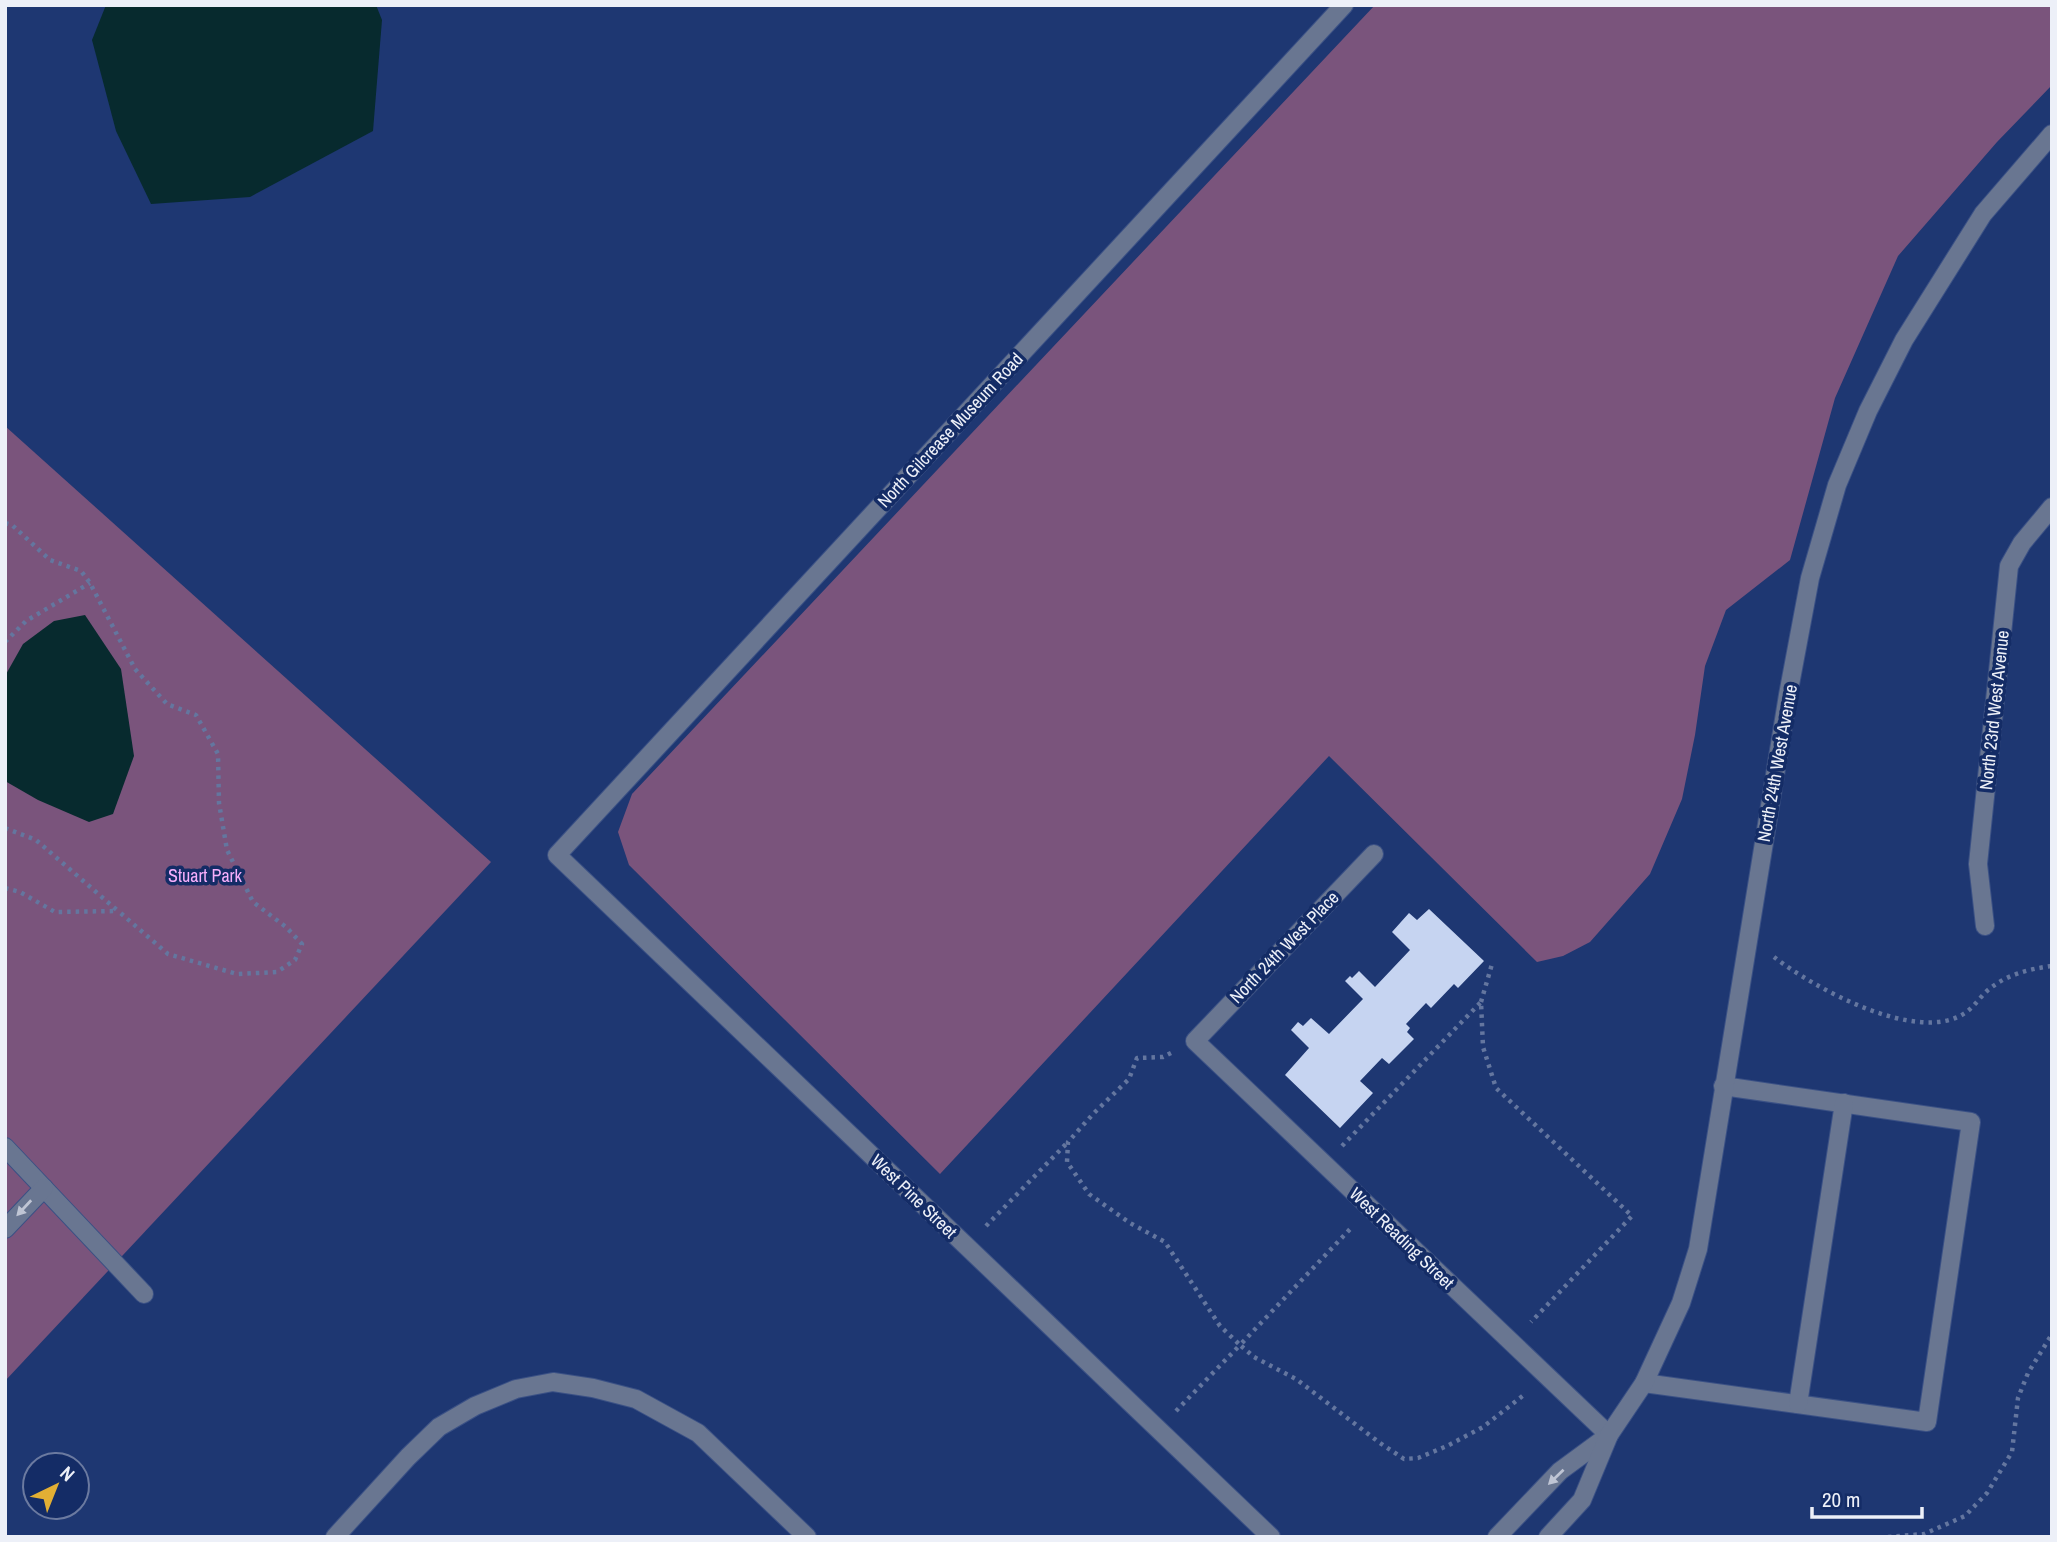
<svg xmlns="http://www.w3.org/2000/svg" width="2057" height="1542" viewBox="0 0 2057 1542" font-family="'Archivo Narrow',sans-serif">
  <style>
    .green { fill: #7a547c }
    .water { fill: #072a2e }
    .building { fill: #c6d4f1 }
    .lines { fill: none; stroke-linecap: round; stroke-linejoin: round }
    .service-casing { stroke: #3b5185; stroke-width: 20 }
    .minor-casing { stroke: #3b5185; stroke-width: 20 }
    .tertiary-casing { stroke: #3b5185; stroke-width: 20 }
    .path { stroke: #64769f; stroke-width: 4.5; stroke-dasharray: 3.5 5; stroke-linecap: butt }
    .service { stroke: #697691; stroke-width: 18 }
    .minor { stroke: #697691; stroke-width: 18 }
    .tertiary { stroke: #697691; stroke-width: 18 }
    .oneway { fill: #bfc5d4 }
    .labels { text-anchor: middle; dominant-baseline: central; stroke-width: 7; stroke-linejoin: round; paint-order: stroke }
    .street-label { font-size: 18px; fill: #edf0f8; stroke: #142c66 }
    .park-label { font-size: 18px; fill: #f7affc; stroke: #142c66 }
  </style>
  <rect width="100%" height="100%" fill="#1e3772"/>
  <!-- green -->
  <g class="green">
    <polygon points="1375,5 2052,5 2052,85 1997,142 1898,256 1835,398 1790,560 1726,610 1705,666 1695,735 1682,799 1650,874 1590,942 1563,956 1537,962 1329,756 940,1174 629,865 618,832 632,794"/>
    <polygon points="5,426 491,862 5,1381"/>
  </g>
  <!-- water -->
  <g class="water">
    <polygon points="106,5 376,5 382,20 373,131 250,197 151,204 116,131 92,40"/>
    <polygon points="85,615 121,669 134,756 113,814 89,822 38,800 5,781 5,676 23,644 54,621"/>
  </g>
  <!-- building -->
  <polygon class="building" points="1429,909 1484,961 1458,988 1454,984 1431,1008 1426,1003 1406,1024 1410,1028 1407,1032 1414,1039 1389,1064 1382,1058 1360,1081 1373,1093 1340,1128 1285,1075 1309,1048 1291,1030 1298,1022 1303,1026 1311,1018 1329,1034 1363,999 1345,981 1350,976 1352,978 1359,971 1375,987 1410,950 1392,932 1409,913 1417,920"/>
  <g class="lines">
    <defs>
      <g id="service">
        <polyline points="5,1147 144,1294"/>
        <polyline points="5,1229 44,1188"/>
        <polyline points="1644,1383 1927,1422 1971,1122 1723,1086"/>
        <polyline points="1798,1404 1844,1103"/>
      </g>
      <g id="minor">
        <polyline points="1374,854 1195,1041 1609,1435"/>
        <polyline points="1985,926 1978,864 2009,566 2022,543 2052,507"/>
        <polyline points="335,1537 408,1457 439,1427 475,1406 516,1389 553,1382 593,1388 636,1399 698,1433 807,1537"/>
        <polyline points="1497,1537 1560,1471 1609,1435"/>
        <polyline points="1548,1537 1582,1500 1609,1435 1644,1383 1681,1303 1698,1249 1788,695 1810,578 1837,485 1868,411 1904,340 1983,214 2052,134"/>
      </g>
      <polyline id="tertiary" points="1271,1537 557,855 1344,5"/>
    </defs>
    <!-- service casing -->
    <use href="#service" class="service-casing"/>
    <!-- minor casing -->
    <use href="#minor" class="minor-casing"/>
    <!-- tertiary casing -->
    <use href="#tertiary" class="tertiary-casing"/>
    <!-- path -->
    <g class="path">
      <polyline points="5,523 12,525 50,560 81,571 90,583 135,669 167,704 196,715 218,754 219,803 227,850 253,902 286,927 302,944 295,960 277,972 237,974 168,954 117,910"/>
      <polyline points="5,642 26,621 90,583"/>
      <polyline points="5,828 36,840 118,911"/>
      <polyline points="5,888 20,892 55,912 118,911"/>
      <path d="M1774,957C1814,988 1917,1045 1965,1013C1974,1007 1980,997 1988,990C2006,975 2028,969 2052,966"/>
      <polyline points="1481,1002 1492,964"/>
      <polyline points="1171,1053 1163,1057 1137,1058 1129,1079 1093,1114 1068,1142 1067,1162 1089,1194 1130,1223 1165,1242 1220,1326 1240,1345 1353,1226"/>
      <polyline points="1342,1146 1481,1002 1483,1047 1496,1088 1632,1216 1531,1322"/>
      <polyline points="986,1226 1068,1142"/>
      <polyline points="1176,1411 1240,1345 1254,1357 1296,1379 1380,1443 1404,1459 1418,1458 1447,1446 1483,1427 1525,1394"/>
      <polyline points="1888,1537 1924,1534 1965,1516 1987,1493 2012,1452 2018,1398 2028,1373 2052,1334"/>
    </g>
    <!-- service -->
    <use href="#service" class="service"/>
    <!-- minor -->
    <use href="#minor" class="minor"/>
    <!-- tertiary -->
    <use href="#tertiary" class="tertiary"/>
  </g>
  <!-- one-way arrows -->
  <defs><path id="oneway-solid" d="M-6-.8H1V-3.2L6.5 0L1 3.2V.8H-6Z" transform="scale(1.75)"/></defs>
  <g class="oneway">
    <use href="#oneway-solid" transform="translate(24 1208) rotate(133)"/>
    <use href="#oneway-solid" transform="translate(1556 1477) rotate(136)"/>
  </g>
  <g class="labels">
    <!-- street labels -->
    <g class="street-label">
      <text transform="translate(950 430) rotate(-47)">North Gilcrease Museum Road</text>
      <text transform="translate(1994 710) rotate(-84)">North 23rd West Avenue</text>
      <text transform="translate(1777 763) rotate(-80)">North 24th West Avenue</text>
      <text transform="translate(1284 947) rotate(-46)">North 24th West Place</text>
      <text transform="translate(914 1196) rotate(44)">West Pine Street</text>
      <text transform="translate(1402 1238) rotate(44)">West Reading Street</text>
    </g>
    <!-- park labels -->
    <g class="park-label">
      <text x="205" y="875">Stuart Park</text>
    </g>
  </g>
  <!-- border -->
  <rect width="2057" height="1542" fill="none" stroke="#edf0f8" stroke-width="14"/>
  <!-- north arrow -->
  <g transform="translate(56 1486) rotate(43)"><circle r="33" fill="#142c66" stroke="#6b7aa0" stroke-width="2"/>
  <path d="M0-5L12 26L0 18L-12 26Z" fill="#e2af34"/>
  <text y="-10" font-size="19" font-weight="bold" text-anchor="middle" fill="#edf0f8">N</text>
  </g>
  <!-- scale -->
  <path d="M1812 1507v10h110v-10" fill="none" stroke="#edf0f8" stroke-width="3.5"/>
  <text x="1822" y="1507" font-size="21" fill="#edf0f8" stroke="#142c66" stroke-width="5" paint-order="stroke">20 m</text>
</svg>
